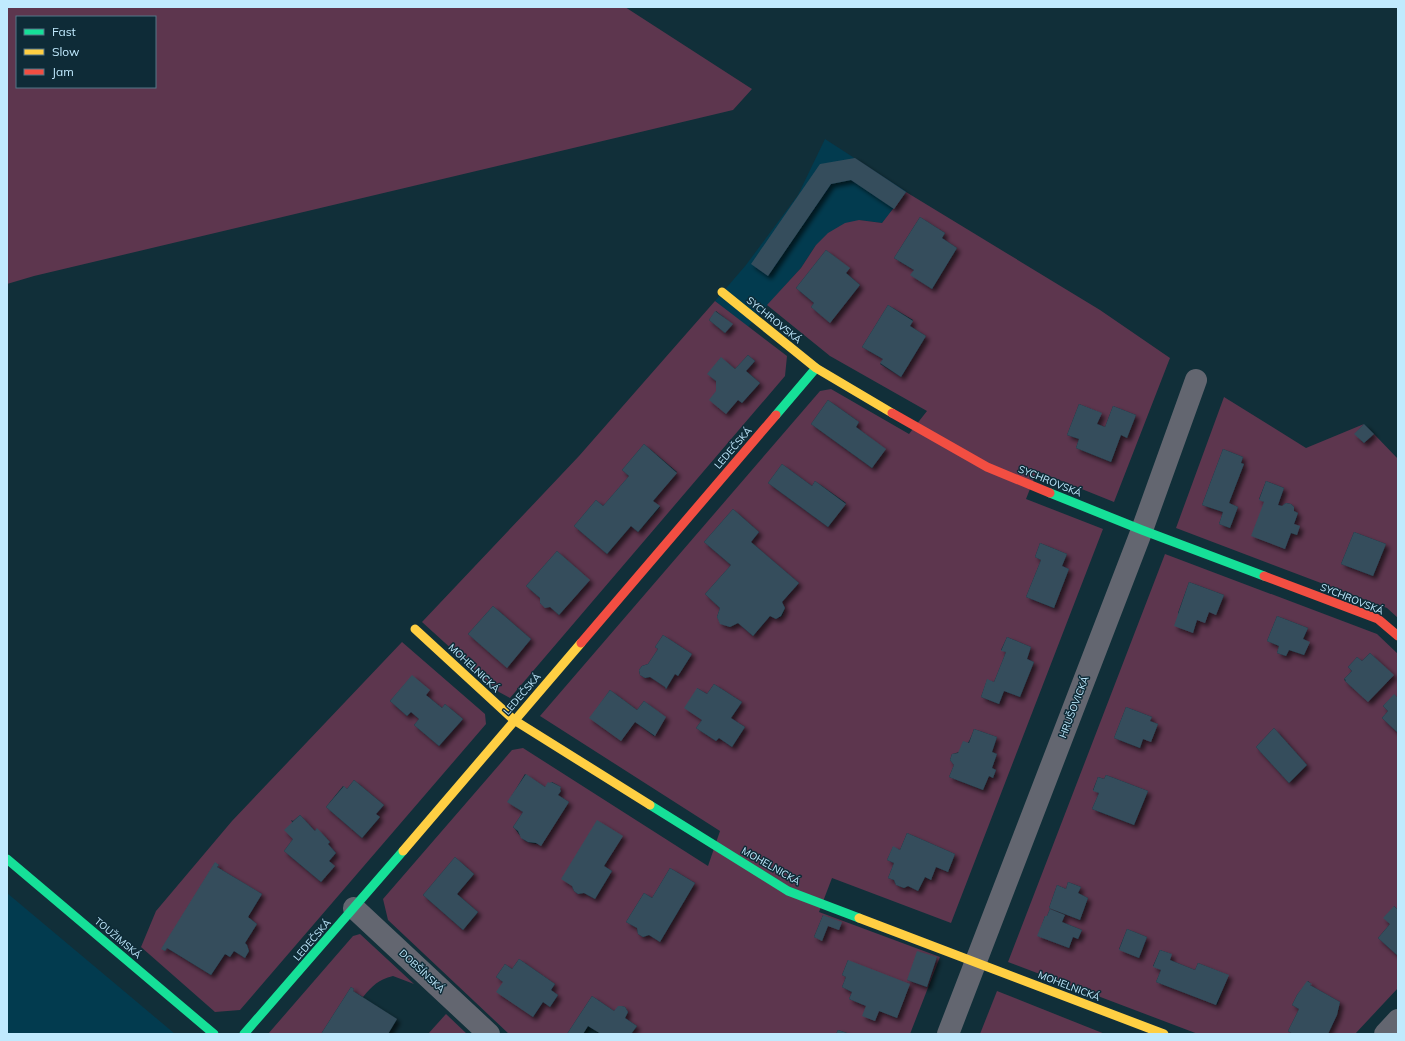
<svg xmlns="http://www.w3.org/2000/svg" width="1405" height="1041" viewBox="0 0 1405 1041" font-family="Mulish,sans-serif">
  <style>
    .built { fill: #023b4f }
    .green { fill: #5d364e; fill-rule: evenodd }
    .building { fill: #354d5c; filter: url(#shadow) }
    .lines { fill: none; stroke-linecap: round; stroke-linejoin: round }
    .street { stroke: #636670; stroke-width: 22 }
    .fast { stroke: #16e098; stroke-width: 9 }
    .slow { stroke: #ffcf43; stroke-width: 9 }
    .jam { stroke: #f24e42; stroke-width: 9 }
    .labels { text-anchor: middle; dominant-baseline: central; stroke-width: 3; stroke-linejoin: round; paint-order: stroke }
    .street-label { font-size: 10px; fill: #c0eafe; stroke: #0e2b37 }
  </style>
  <defs>
    <filter id="shadow"><feDropShadow dx="3.5" dy="3.5" stdDeviation="2" flood-color="#0009"/></filter>
  </defs>
  <rect width="100%" height="100%" fill="#112f39"/>
  <!-- built -->
  <g class="built">
    <polygon points="825,139 907,192 882,223 859,220 816,245 801,268 748,327 715,301 746,265 798,195"/>
    <polygon points="7,893 131,997 175,1034 7,1034"/>
  </g>
  <!-- green -->
  <g class="green">
    <path d="M7,7H625L752,89L733,110L34,276L7,284ZM17,17H155V87H17Z"/>
    <path d="M906,192L1100,310L1170,358L1114,502L1037,471L1026,499L1103,529L951,923L832,878L819,912L940,957L910,1034H850L838,1030L836,1034H631L637,1026L625,1018L628,1012L625,1007L620,1006L614,1011L592,996L567,1034H509L388,920L383,899L512,750L523,748L708,866L720,831L540,716L820,391L831,389L909,434L927,411L830,356L767,305L801,268L816,245L828,233L845,223L859,220L882,223ZM920,217L945,233L942,238L957,248L932,289L911,275L914,270L894,258ZM826,250L849,268L846,273L860,285L830,322L811,307L814,303L796,288ZM888,305L913,320L910,326L926,336L901,377L880,364L883,359L862,347ZM828,400L859,422L856,427L885,449L872,468L811,424ZM1079,404L1101,413L1097,424L1105,427L1113,406L1136,415L1127,438L1121,435L1111,462L1076,448L1079,439L1067,435ZM782,464L812,486L815,481L846,503L828,527L768,483ZM733,509L759,532L751,542L799,583L782,602L785,608L782,616L776,619L770,616L753,636L738,623L730,627L721,624L717,617L720,608L705,594L731,565L704,542ZM1040,543L1067,554L1062,566L1069,569L1054,608L1026,597L1041,560L1035,557ZM663,635L692,654L678,676L675,674L666,689L665,687L650,677L645,678L640,675L639,670L642,666L648,664L658,649L655,647ZM1007,637L1031,647L1027,659L1034,662L1020,697L1004,691L999,704L981,697L987,680L994,682L1006,652L1001,650ZM714,684L742,702L731,718L745,727L732,747L719,738L716,741L696,728L702,720L697,688L707,694ZM610,690L637,710L644,701L665,717L654,736L635,722L590,718ZM974,729L997,737L992,752L997,754L992,768L996,770L993,778L989,776L983,790L949,777L954,765L950,760L952,754C966,752 970,740 974,729ZM525,774L545,787L552,782L561,787L560,789L561,791L558,795L569,802L541,845C537,843 532,844 528,842C521,840 519,832 513,827L523,812L508,802ZM907,833L955,854L948,872L936,867L930,880L925,877L918,891L908,886L904,888L896,885L894,880L888,878L894,863L887,860L893,847L900,850ZM622,836L604,866L612,871L595,899L584,893L578,894L574,891L572,886ZM455,857L474,874L457,894L478,912L463,930L423,895ZM670,868L695,883L660,942L649,935L643,937L638,934L637,928L626,922L644,893L652,898ZM823,915L828,926L822,940L814,937ZM937,957L927,987L907,980ZM519,959L555,984L551,990L558,995L550,1007L543,1002L533,1017L503,982L496,977L505,964L512,969ZM848,960L897,1018L849,999L852,992L842,987L846,977L842,975Z"/>
    <path d="M715,301L787,356L785,376L510,698L499,692L422,622L579,456ZM716,311L732,324L725,333L709,320ZM748,355L755,361L746,371L760,383L742,403L738,400L716,391V381L708,374L721,358L735,369ZM644,444L677,472L653,501L660,507L638,532L631,526L607,554L574,526L596,500L603,506L629,476L622,470ZM557,551L589,580L559,615L550,607H545L540,603V598L526,586ZM493,606L531,639L507,667L468,634Z"/>
    <path d="M1224,397L1306,448L1364,424L1355,434L1364,443L1374,434L1398,459V618L1387,608L1176,528ZM1223,449L1243,457L1241,463L1244,464L1229,503L1238,507L1230,528L1219,524L1223,512L1202,505ZM1266,481L1284,488L1278,505L1282,506L1286,503L1291,504L1294,507V511L1298,513L1294,524L1297,535L1291,533L1285,549L1264,502L1259,499ZM1354,532L1386,544L1373,576L1341,564Z"/>
    <path d="M1165,554L1377,634L1398,654V698L1394,695L1383,706L1388,711L1382,718L1398,733V910L1394,906L1390,924L1378,938L1398,956V988L1355,1034H1328L1337,1015L1340,1002L1310,985L1311,984L1308,981L1297,995L1292,1005L1299,1009L1288,1031L1293,1034H1198L1008,962ZM1189,582L1224,595L1216,614L1209,612L1197,620L1193,632L1178,613ZM1277,616L1308,628L1303,639L1309,642L1304,655L1289,650L1286,656L1277,653L1279,646L1267,641ZM1370,653L1393,675L1354,689L1345,681L1344,679L1352,671L1348,667L1357,657L1362,661ZM1126,707L1152,717L1150,721L1158,724L1151,741L1143,739L1140,748L1114,738ZM1274,728L1307,765L1289,783L1256,747ZM1106,775L1148,791L1134,825L1092,809L1099,793L1093,790L1098,777L1104,779ZM1068,882L1081,887L1078,893L1088,898L1080,920L1049,908L1057,885L1066,889ZM1050,909L1065,915L1062,922L1082,930L1078,939L1073,937L1069,948L1038,936L1045,916H1047ZM1127,929L1147,937L1139,958L1119,949ZM1160,950L1171,954L1170,960L1195,970L1198,963L1228,975L1217,1005L1156,982L1161,970L1153,966Z"/>
    <path d="M402,642L485,714L486,724L240,1010L215,1012L141,947L156,911L232,821ZM412,676L426,695L442,708L445,704L463,719L439,746L414,725L419,719L411,712L407,716L390,701ZM354,780L384,805L376,814L380,817L362,838L326,807L343,786L347,789ZM300,815L315,831L317,829L330,842L328,844L336,853L329,861L334,866L321,882L284,851L293,839L292,822L291,820L293,821ZM215,863L219,865L217,867L262,894L248,917L257,924L245,943L247,945L249,951L245,958L234,951L230,957L225,954L211,975L167,948L165,951L162,949Z"/>
    <path d="M360,934L414,984L393,976C378,980 373,985 363,997L353,991L354,989L351,987L321,1034H268L353,936Z"/>
    <polygon points="997,991 1105,1034 980,1034"/>
    <polygon points="446,1014 467,1034 428,1034"/>
  </g>
  <!-- building -->
  <g class="building">
    <polygon points="855,158 906,192 894,209 851,180 831,184 768,276 751,264 820,164"/>
    <polygon points="920,217 945,233 942,238 957,248 932,289 910,275 914,270 894,258"/>
    <polygon points="826,250 850,268 846,273 860,285 830,323 811,307 814,303 796,288"/>
    <polygon points="888,305 913,321 910,326 926,336 901,377 880,363 883,359 862,347"/>
    <polygon points="715,311 733,324 725,333 709,320"/>
    <polygon points="748,355 755,361 746,371 760,383 742,403 738,400 726,414 709,400 716,391 716,381 707,374 721,357 735,369"/>
    <polygon points="828,400 859,422 856,427 886,449 872,468 811,424"/>
    <polygon points="1079,404 1102,413 1097,424 1105,427 1113,406 1136,415 1127,438 1121,435 1111,462 1076,448 1079,439 1067,435"/>
    <polygon points="1364,424 1374,434 1364,443 1354,434"/>
    <polygon points="644,444 677,473 653,501 660,506 638,532 631,526 607,554 574,526 596,500 603,506 629,476 622,470"/>
    <polygon points="1223,449 1243,457 1241,463 1244,464 1229,503 1238,507 1230,528 1219,524 1223,512 1202,505"/>
    <polygon points="782,464 812,486 815,481 846,504 828,527 768,483"/>
    <polygon points="1266,481 1284,488 1278,505 1282,506 1286,503 1291,504 1294,507 1294,511 1298,513 1294,524 1300,526 1297,535 1291,533 1285,549 1251,536 1264,502 1259,500"/>
    <polygon points="733,509 759,532 751,542 799,583 782,602 785,608 781,616 776,619 770,616 753,636 738,623 730,627 720,624 717,617 720,608 705,594 731,565 704,542"/>
    <polygon points="1354,532 1386,544 1373,576 1341,564"/>
    <polygon points="1040,543 1067,554 1062,566 1069,569 1054,608 1026,597 1041,560 1035,557"/>
    <polygon points="557,551 590,580 559,615 550,607 545,608 540,603 540,598 526,586"/>
    <polygon points="1189,582 1224,595 1216,615 1209,612 1205,623 1197,620 1193,633 1174,626"/>
    <polygon points="493,606 531,639 507,668 468,634"/>
    <polygon points="1277,616 1308,628 1303,639 1310,642 1304,655 1289,650 1286,656 1277,653 1279,646 1267,641"/>
    <polygon points="663,635 692,654 678,676 675,674 666,689 665,687 650,677 645,678 640,675 639,670 642,666 648,664 658,649 655,647"/>
    <polygon points="1007,637 1031,647 1027,659 1034,662 1020,697 1004,691 999,704 981,697 987,679 994,682 1006,652 1001,651"/>
    <polygon points="1370,653 1394,675 1368,702 1345,681 1346,680 1344,679 1352,671 1348,667 1357,657 1362,661"/>
    <polygon points="412,675 430,690 426,695 442,708 445,704 463,719 439,746 414,725 419,719 411,712 407,716 390,701"/>
    <polygon points="714,684 742,702 731,718 745,727 732,747 719,738 716,741 696,728 702,720 684,708 697,688 707,694"/>
    <polygon points="610,690 637,710 644,701 666,717 655,736 635,722 621,741 589,718"/>
    <polygon points="1394,694 1398,698 1398,733 1382,718 1388,711 1383,706"/>
    <polygon points="1126,707 1152,717 1150,721 1158,724 1151,742 1143,739 1140,748 1114,738"/>
    <polygon points="1274,728 1307,765 1289,783 1256,747"/>
    <polygon points="974,729 997,737 992,752 997,754 992,768 996,770 993,778 989,776 983,790 949,777 954,765 950,760 952,754 958,753 963,741 969,743"/>
    <polygon points="526,774 545,787 548,782 550,783 551,782 561,787 560,789 561,791 558,795 569,802 541,846 536,843 528,842 521,838 518,831 513,827 523,812 507,802"/>
    <polygon points="1106,775 1148,791 1134,825 1092,809 1099,793 1093,791 1098,777 1104,779"/>
    <polygon points="354,780 384,805 376,814 380,817 362,838 326,807 344,786 347,789"/>
    <polygon points="300,815 315,831 317,828 330,842 328,844 336,853 329,861 335,866 321,882 284,851 293,839 284,830"/>
    <polygon points="597,820 623,836 604,866 612,871 595,899 584,893 578,894 574,891 572,886 561,879"/>
    <polygon points="907,833 955,854 948,872 936,867 931,880 925,877 918,891 908,886 904,888 896,885 894,880 888,878 894,863 887,860 893,846 900,850"/>
    <polygon points="455,857 474,874 457,894 478,912 463,930 423,895"/>
    <polygon points="215,862 219,865 217,867 262,894 248,917 257,924 245,943 247,945 249,951 245,958 234,951 230,957 225,954 211,975 167,948 165,951 161,949"/>
    <polygon points="670,868 695,883 660,942 649,935 643,937 638,934 637,928 626,922 644,893 652,898"/>
    <polygon points="1068,882 1081,887 1078,893 1088,898 1080,920 1049,908 1057,885 1066,889"/>
    <polygon points="1394,906 1398,910 1398,956 1378,938 1390,924 1383,918"/>
    <polygon points="1050,909 1065,915 1062,922 1082,930 1078,939 1073,937 1069,948 1037,936 1045,916 1047,916"/>
    <polygon points="823,915 842,922 839,930 828,926 822,941 814,937"/>
    <polygon points="1127,929 1147,937 1139,958 1119,950"/>
    <polygon points="1160,950 1172,954 1170,960 1195,970 1198,963 1229,975 1216,1005 1156,982 1161,970 1153,967"/>
    <polygon points="917,951 937,957 927,987 907,980"/>
    <polygon points="519,959 555,984 551,990 558,995 550,1007 543,1002 533,1017 496,992 503,982 496,977 505,964 512,969"/>
    <polygon points="848,960 910,984 897,1018 879,1011 875,1021 862,1016 866,1006 849,999 852,992 842,987 846,977 842,975"/>
    <polygon points="1307,981 1312,984 1310,985 1340,1002 1337,1015 1328,1034 1293,1034 1288,1031 1299,1009 1292,1005 1297,995"/>
    <polygon points="351,987 354,989 353,991 397,1019 388,1034 321,1034"/>
    <polygon points="592,996 614,1011 618,1006 622,1006 625,1007 628,1012 625,1018 637,1026 631,1034 601,1034 588,1026 583,1034 567,1034"/>
    <polygon points="838,1030 850,1034 836,1034"/>
  </g>
  <g class="lines">
    <!-- street -->
    <g class="street">
      <polyline points="354,908 489,1034"/>
      <polyline points="948,1034 1142,530 1196,380"/>
      <polyline points="1385,1034 1398,1020"/>
    </g>
    <!-- fast -->
    <g class="fast">
      <polyline points="776,415 816,368"/>
      <polyline points="1050,493 1142,530 1264,576"/>
      <polyline points="650,805 788,891 859,918"/>
      <polyline points="7,859 214,1034"/>
      <polyline points="244,1034 403,851"/>
    </g>
    <!-- slow -->
    <g class="slow">
      <polyline points="722,292 816,368 892,413"/>
      <polyline points="415,629 514,720 650,805"/>
      <polyline points="403,851 581,643"/>
      <polyline points="859,918 1164,1034"/>
    </g>
    <!-- jam -->
    <g class="jam">
      <polyline points="892,413 987,467 1050,493"/>
      <polyline points="1264,576 1378,619 1398,636"/>
      <polyline points="581,643 776,415"/>
    </g>
  </g>
  <g class="labels">
    <!-- street labels -->
    <g class="street-label">
      <text transform="translate(774 320) rotate(39)">SYCHROVSKÁ</text>
      <text transform="translate(733 448) rotate(-49)">LEDEČSKÁ</text>
      <text transform="translate(1050 481) rotate(22)">SYCHROVSKÁ</text>
      <text transform="translate(1352 599) rotate(22)">SYCHROVSKÁ</text>
      <text transform="translate(474 668) rotate(43)">MOHELNICKÁ</text>
      <text transform="translate(522 694) rotate(-49)">LEDEČSKÁ</text>
      <text transform="translate(1074 707) rotate(-69)">HRUŠOVICKÁ</text>
      <text transform="translate(771 866) rotate(30)">MOHELNICKÁ</text>
      <text transform="translate(118 938) rotate(40)">TOUŽIMSKÁ</text>
      <text transform="translate(312 940) rotate(-49)">LEDEČSKÁ</text>
      <text transform="translate(422 971) rotate(43)">DOBŠÍNSKÁ</text>
      <text transform="translate(1069 986) rotate(21)">MOHELNICKÁ</text>
    </g>
  </g>
  <!-- border -->
  <rect width="1405" height="1041" fill="none" stroke="#c0eafe" stroke-width="16"/>
  <!-- legend -->
  <rect x="16" y="16" width="140" height="72" fill="#0e2b37" stroke="#557787"/>
  <rect x="24" y="29" width="20" height="6" fill="#16e098" stroke="#557787"/>
  <text x="52" y="36" font-size="12" fill="#c0eafe">Fast</text>
  <rect x="24" y="49" width="20" height="6" fill="#ffcf43" stroke="#557787"/>
  <text x="52" y="56" font-size="12" fill="#c0eafe">Slow</text>
  <rect x="24" y="69" width="20" height="6" fill="#f24e42" stroke="#557787"/>
  <text x="52" y="76" font-size="12" fill="#c0eafe">Jam</text>
</svg>
